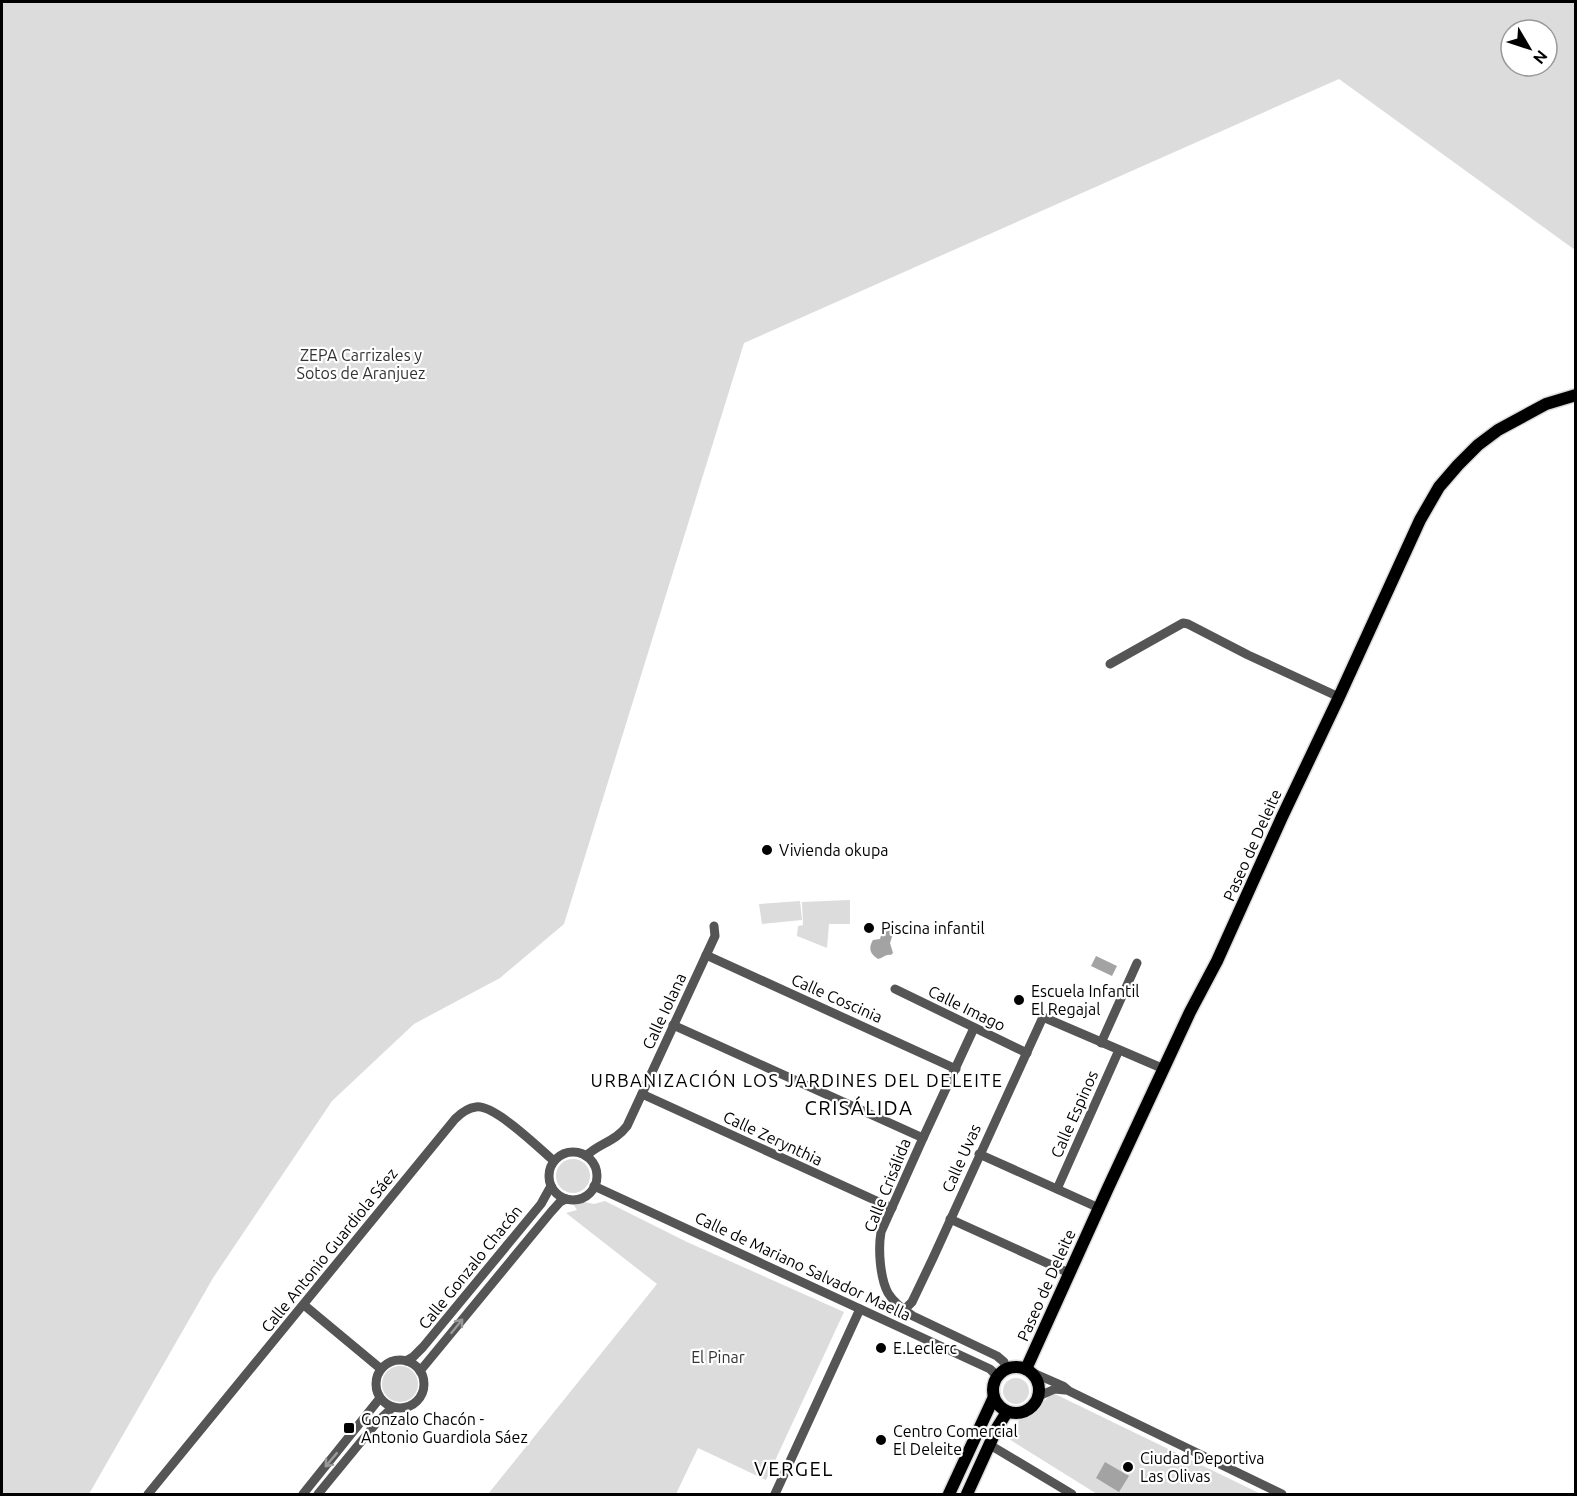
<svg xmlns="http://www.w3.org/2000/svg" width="1577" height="1496" viewBox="0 0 1577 1496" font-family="Ubuntu,sans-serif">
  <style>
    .green { fill: #dcdcdc; fill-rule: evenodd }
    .water { fill: #a3a3a3 }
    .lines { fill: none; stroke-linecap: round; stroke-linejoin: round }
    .major-casing { stroke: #dbdbdb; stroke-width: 15 }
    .minor { stroke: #555; stroke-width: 9 }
    .major { stroke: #000; stroke-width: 12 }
    .oneway { stroke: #999 }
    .poi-dot { fill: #000; stroke: #fff; stroke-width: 2 }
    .labels { text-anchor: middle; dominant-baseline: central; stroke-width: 4.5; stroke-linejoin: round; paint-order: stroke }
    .park-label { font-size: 16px; fill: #333; stroke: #fff }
    .street-label { font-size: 16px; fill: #000; stroke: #fff }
    .poi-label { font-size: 16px; fill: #000; stroke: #fff; text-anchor: start }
    .neighbourhood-label { font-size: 18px; letter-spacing: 1.5px; fill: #000; stroke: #fff }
    .quarter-label { font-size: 20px; letter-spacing: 1.5px; fill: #000; stroke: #fff }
  </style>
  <rect width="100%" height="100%" fill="#fff"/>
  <!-- green -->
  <g class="green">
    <path d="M2,2H1575V250L1339,79L744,343L564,924L500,978L414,1024L332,1101L213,1278L89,1494H2ZM1511,30H1547V66H1511Z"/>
    <polygon points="850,900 850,924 829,924 827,948 797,936 798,926 803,925 802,902"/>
    <polygon points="800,901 802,920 762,924 759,904"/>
    <circle cx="573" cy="1176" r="17"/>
    <polygon points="570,1199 594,1204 605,1201 687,1242 844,1312 766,1480 698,1448 676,1494 488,1494 657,1284 566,1213 577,1210"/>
    <circle cx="400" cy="1384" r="18"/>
    <circle cx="1016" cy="1391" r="13"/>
    <polygon points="1055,1394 1261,1494 1097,1494 1009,1439 1019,1420 1033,1414 1048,1397"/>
  </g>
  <!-- water -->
  <g class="water">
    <path d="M886,929L891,931L893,934L890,943L893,953L891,955C886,954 883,958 878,959C870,954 868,948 873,940L880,939L882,932Z"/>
    <polygon points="1096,956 1117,966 1112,976 1091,966"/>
    <polygon points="1105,1462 1129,1476 1119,1492 1096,1478"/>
  </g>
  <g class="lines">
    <defs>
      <g id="major">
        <circle cx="1016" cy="1390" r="23"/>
        <polyline points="1026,1369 1108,1188 1190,1012 1217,961 1282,817 1339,697 1420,520 1439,487 1458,465 1478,445 1498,430 1546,404 1576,395"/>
        <polyline points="949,1494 993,1399"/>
        <polyline points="967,1494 997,1428 1007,1412"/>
      </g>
    </defs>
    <!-- major casing -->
    <use href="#major" class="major-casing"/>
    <!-- minor -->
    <g class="minor">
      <polyline points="1110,664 1183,623 1188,624 1248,655 1339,697"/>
      <polyline points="706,955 956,1069"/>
      <polyline points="895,989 1027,1053"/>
      <polyline points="673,1025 923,1138"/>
      <path d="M974,1028L923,1138L881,1232C878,1249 880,1278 888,1293C894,1303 904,1310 913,1316L997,1356L1004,1362L1006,1369"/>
      <polyline points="1101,1043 1137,963"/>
      <polyline points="642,1094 892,1208"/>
      <circle cx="573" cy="1176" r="24"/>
      <polyline points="979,1154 1099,1208"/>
      <path d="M586,1156C599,1143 615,1142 627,1126L715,936L714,926"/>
      <polyline points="594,1186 990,1369 997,1376"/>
      <polyline points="1057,1189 1119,1050"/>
      <polyline points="950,1219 1069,1273"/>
      <polyline points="304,1305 381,1369"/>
      <polyline points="904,1310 912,1302 933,1258 1043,1017 1164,1069"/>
      <circle cx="400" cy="1384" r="24"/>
      <polyline points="406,1361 413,1357 423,1347 541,1204 551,1186"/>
      <polyline points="420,1371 551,1212 560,1202 566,1199"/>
      <polyline points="1031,1372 1063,1386 1069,1391 1282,1494"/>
      <polyline points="1039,1396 1055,1389 1065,1390"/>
      <polyline points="990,1445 1072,1494"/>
      <path d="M148,1494L455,1119C461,1113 467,1108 476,1107C494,1104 539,1148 554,1161"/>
      <polyline points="303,1494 380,1398"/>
      <polyline points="318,1494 378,1421 393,1407"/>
      <polyline points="775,1494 860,1309"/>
    </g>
    <!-- major -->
    <use href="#major" class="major"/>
  </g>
  <!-- one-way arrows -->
  <defs><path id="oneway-shaft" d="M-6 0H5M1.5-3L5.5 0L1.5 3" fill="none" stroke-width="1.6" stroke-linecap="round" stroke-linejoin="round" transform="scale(1.5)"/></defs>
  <g class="oneway">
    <use href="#oneway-shaft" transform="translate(457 1326) rotate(-51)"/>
    <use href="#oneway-shaft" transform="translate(331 1460) rotate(130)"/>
  </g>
  <!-- markers -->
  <g class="poi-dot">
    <circle cx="767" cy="850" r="6"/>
    <circle cx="869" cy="928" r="6"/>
    <circle cx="1019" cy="1000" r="6"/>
    <circle cx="881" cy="1348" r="6"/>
    <rect x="343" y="1422" width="12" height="12" rx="3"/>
    <circle cx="881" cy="1440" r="6"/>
    <circle cx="1128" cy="1467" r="6"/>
  </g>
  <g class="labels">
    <!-- park labels -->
    <g class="park-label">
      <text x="361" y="355">ZEPA Carrizales y<tspan x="361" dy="18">Sotos de Aranjuez</tspan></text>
      <text x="718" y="1357">El Pinar</text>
    </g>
    <!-- street labels -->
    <g class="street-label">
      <text transform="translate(1252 845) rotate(-66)">Paseo de Deleite</text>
      <text transform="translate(837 998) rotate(24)">Calle Coscinia</text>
      <text transform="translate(967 1008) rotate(26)">Calle Imago</text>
      <text transform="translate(664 1011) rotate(-65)">Calle Iolana</text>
      <text transform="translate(1074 1114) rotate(-66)">Calle Espinos</text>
      <text transform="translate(773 1138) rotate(25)">Calle Zerynthia</text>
      <text transform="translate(961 1158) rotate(-66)">Calle Uvas</text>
      <text transform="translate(887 1185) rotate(-68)">Calle Crisálida</text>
      <text transform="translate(329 1250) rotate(-51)">Calle Antonio Guardiola Sáez</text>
      <text transform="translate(803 1266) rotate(25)">Calle de Mariano Salvador Maella</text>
      <text transform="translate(470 1267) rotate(-51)">Calle Gonzalo Chacón</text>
      <text transform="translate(1046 1285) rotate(-66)">Paseo de Deleite</text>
    </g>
    <!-- poi labels -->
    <g class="poi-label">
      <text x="779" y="850">Vivienda okupa</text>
      <text x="881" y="928">Piscina infantil</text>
      <text x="1031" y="991">Escuela Infantil<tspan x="1031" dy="18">El Regajal</tspan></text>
      <text x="893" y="1348">E.Leclerc</text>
      <text x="361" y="1419">Gonzalo Chacón -<tspan x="361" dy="18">Antonio Guardiola Sáez</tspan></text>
      <text x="893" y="1431">Centro Comercial<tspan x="893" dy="18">El Deleite</tspan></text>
      <text x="1140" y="1458">Ciudad Deportiva<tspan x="1140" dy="18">Las Olivas</tspan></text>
    </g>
    <!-- neighbourhood labels -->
    <g class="neighbourhood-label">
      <text x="797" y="1080">URBANIZACIÓN LOS JARDINES DEL DELEITE</text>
    </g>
    <!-- quarter labels -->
    <g class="quarter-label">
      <text x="859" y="1107">CRISÁLIDA</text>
      <text x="794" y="1468">VERGEL</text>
    </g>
  </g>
  <!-- border -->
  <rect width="1577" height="1496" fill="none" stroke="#000000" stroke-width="6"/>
  <!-- north arrow -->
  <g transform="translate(1529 48) rotate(129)"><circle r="28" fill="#ffffff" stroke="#999999" stroke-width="1.5"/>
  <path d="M0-4.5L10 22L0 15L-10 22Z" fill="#000000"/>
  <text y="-9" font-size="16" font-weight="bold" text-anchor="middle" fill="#000000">N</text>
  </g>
</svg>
